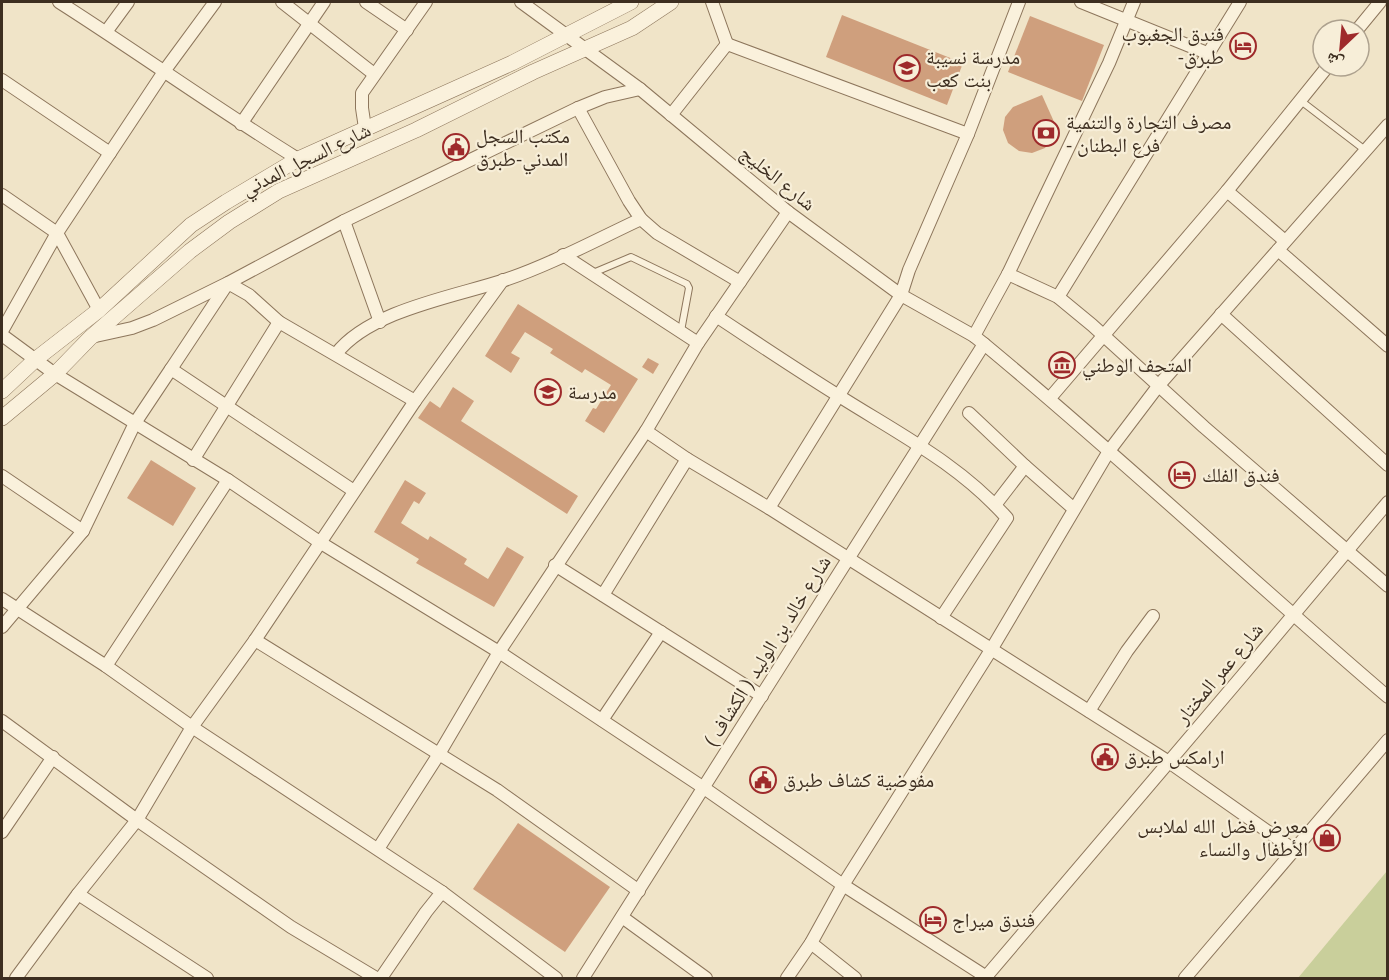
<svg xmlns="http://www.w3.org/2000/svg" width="1389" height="980" viewBox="0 0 1389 980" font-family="'Source Serif 4','Noto Naskh Arabic',serif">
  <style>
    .green { fill: #c9cf9b }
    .building { fill: #cf9f7d }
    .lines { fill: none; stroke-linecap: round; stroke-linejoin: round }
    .service-casing { stroke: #8d765c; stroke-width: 8 }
    .minor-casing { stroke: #8d765c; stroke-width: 14 }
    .tertiary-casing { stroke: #8d765c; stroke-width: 16 }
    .service { stroke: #faf1dc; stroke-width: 6 }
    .minor { stroke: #faf1dc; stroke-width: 12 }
    .tertiary { stroke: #faf1dc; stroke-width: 15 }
    .labels { text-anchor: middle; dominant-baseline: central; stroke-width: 4.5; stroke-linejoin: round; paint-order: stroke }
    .poi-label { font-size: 20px; fill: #3d2e20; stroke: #f7eed8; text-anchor: start }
    .street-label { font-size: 20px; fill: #3d2e20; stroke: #f7eed8 }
  </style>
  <rect width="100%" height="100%" fill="#f0e4c8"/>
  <!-- green -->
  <polygon class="green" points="1387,871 1387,978 1298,978"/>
  <!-- building -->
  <g class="building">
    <polygon points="842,15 963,63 947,105 826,57"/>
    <polygon points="1030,16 1104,45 1082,101 1008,72"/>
    <polygon points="1042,95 1055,124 1053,137 1045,148 1032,153 1019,151 1008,143 1003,130 1005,117 1013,107"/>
    <polygon points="518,304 638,379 604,433 585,421 593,408 596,409 611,385 585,369 582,373 550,353 553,349 525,332 511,353 520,358 511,373 485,356"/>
    <polygon points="648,358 659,364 653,374 642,367"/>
    <polygon points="453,387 474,401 461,421 578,496 567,514 418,418 430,401 440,408"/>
    <polygon points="151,460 196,488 173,526 127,498"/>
    <polygon points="405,480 426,493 419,504 414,501 401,523 428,540 430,536 467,559 464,564 488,579 507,547 524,557 494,607 416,563 419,559 374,532"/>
    <polygon points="518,823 610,887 565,952 473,889"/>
  </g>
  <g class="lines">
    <defs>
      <g id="service">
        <polyline points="1301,101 1365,150"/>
        <polyline points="593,273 631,257 687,284 689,288 681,331"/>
      </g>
      <g id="minor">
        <path d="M59,2C139,53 217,109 298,159"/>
        <polyline points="282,2 374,74"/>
        <polyline points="366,2 407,30"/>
        <path d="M521,2L640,89L788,212L901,295L974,336L984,344C1122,458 1252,581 1388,697"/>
        <polyline points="712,2 727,44"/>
        <polyline points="1081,2 1207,53"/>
        <polyline points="1357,30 1380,2"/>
        <polyline points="106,32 128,2"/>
        <polyline points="727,44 968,134"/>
        <polyline points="2,80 110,153"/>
        <polyline points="578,108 629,201 641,219 657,233 740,282"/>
        <polyline points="671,115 727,44"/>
        <polyline points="241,124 324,2"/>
        <polyline points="365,128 362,108 362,93 426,2"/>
        <polyline points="1227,191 1285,241"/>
        <polyline points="2,195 57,233 99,310"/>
        <polyline points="344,221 380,322"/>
        <polyline points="1278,250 1388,346"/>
        <polyline points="563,255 698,343"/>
        <polyline points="1008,274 1058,297 1092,325 1204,427 1388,586"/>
        <polyline points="1058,297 1240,2"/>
        <polyline points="1221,314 1388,465"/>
        <path d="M716,316C757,343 797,370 839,396C899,434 959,464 1007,518L941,618"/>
        <polyline points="2,331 57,233 165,70 215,2"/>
        <polyline points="2,335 55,374 228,480 321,543 499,652 704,788 843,885 988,978"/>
        <polyline points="974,336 1008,274 1109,63 1134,2"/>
        <polyline points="91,337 132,328 153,320 228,283 344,221 578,108 605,97 640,89"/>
        <path d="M336,354C369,311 452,297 502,281C550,265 596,240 641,219"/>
        <polyline points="171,369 228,283 249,295 279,322 415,401"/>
        <polyline points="1050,398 1227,191 1328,66"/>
        <polyline points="969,413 1025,466"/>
        <polyline points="646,431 687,459 769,508 1169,762 1294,850"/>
        <polyline points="193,460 279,322"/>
        <polyline points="2,476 83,531"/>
        <polyline points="995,505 1025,466 1074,509"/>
        <polyline points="769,508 901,295 909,270 968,134 1019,2"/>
        <polyline points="555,565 762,696"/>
        <polyline points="603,595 687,459"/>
        <polyline points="2,599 106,666 192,727 442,892 556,978"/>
        <polyline points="2,627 83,531 135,423 171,369 354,491"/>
        <polyline points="255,640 497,790 639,891"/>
        <polyline points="106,666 228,480"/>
        <polyline points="1089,711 1127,651 1153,616"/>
        <polyline points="602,720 661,632"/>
        <polyline points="2,721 137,820 291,927 376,978"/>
        <polyline points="2,832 53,757"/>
        <polyline points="378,849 439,754 499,652 646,431 698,343 788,212"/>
        <polyline points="78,894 207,978"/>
        <polyline points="622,917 706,978"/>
        <polyline points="811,943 855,978"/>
        <polyline points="16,978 78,894 137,820 192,727 255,640 415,401 503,280"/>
        <polyline points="381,978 426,912 442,892"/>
        <polyline points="583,978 984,344"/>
        <polyline points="787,978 811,943 843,885 991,650 1109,451 1159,385 1388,125"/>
        <polyline points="985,978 1242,676 1388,502"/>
        <polyline points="1185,978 1388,740"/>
      </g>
      <g id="tertiary">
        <polyline points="2,391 36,359 99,310 191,225 226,202 298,159 512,63 631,2"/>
        <polyline points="2,418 55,374 90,338 190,251 229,222 279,191 416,130 533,72 632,28 671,2"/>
      </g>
    </defs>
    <!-- service casing -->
    <use href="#service" class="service-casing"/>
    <!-- minor casing -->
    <use href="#minor" class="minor-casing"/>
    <!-- tertiary casing -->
    <use href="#tertiary" class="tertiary-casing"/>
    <!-- service -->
    <use href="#service" class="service"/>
    <!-- minor -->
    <use href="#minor" class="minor"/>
    <!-- tertiary -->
    <use href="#tertiary" class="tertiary"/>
  </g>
  <!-- icons -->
  <defs>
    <symbol id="hotel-ring" viewBox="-11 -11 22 22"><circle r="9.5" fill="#f7eed8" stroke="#9e2a2b" stroke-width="1.5"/><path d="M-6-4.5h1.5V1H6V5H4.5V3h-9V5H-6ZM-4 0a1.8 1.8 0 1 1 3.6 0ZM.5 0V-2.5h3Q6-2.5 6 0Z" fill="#9e2a2b"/></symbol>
    <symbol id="school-ring" viewBox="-11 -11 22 22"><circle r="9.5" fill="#f7eed8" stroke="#9e2a2b" stroke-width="1.5"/><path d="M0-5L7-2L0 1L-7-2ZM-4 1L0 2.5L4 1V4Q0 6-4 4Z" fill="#9e2a2b"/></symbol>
    <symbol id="bank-ring" viewBox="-11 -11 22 22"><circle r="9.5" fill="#f7eed8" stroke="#9e2a2b" stroke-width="1.5"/><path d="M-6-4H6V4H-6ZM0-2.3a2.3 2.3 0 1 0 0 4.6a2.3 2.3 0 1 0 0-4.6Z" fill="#9e2a2b"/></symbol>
    <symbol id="civic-ring" viewBox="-11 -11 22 22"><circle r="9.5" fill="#f7eed8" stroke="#9e2a2b" stroke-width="1.5"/><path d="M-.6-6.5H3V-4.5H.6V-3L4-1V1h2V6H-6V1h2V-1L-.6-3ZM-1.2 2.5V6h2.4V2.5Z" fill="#9e2a2b"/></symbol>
    <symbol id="museum-ring" viewBox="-11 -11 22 22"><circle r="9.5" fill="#f7eed8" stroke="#9e2a2b" stroke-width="1.5"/><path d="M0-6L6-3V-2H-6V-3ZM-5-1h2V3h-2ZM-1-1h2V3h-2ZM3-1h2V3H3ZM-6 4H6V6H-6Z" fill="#9e2a2b"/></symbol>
    <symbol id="shop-ring" viewBox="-11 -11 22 22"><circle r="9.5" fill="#f7eed8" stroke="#9e2a2b" stroke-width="1.5"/><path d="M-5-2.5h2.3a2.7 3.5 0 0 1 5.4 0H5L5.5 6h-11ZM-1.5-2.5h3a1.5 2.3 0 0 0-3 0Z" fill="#9e2a2b"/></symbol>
  </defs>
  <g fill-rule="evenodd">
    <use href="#hotel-ring" x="1228" y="31" width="30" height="30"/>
    <use href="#school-ring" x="892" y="53" width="30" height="30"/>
    <use href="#bank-ring" x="1031" y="118" width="30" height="30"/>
    <use href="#civic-ring" x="441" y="132" width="30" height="30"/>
    <use href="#museum-ring" x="1047" y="350" width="30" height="30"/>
    <use href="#school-ring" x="533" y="377" width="30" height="30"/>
    <use href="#hotel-ring" x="1167" y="460" width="30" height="30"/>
    <use href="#civic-ring" x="1090" y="742" width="30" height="30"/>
    <use href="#civic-ring" x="748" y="765" width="30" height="30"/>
    <use href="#shop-ring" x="1312" y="823" width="30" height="30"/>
    <use href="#hotel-ring" x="918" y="905" width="30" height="30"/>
  </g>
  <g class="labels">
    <!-- poi labels -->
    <g class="poi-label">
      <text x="1224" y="34" text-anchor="end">فندق الجغبوب<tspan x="1224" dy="23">-طبرق</tspan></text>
      <text x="926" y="57">مدرسة نسيبة<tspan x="926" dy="23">بنت كعب</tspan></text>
      <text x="1066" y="122">مصرف التجارة والتنمية<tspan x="1066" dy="23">- فرع البطنان</tspan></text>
      <text x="476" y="136">مكتب السجل<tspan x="476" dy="23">المدني-طبرق</tspan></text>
      <text x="1082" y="365">المتحف الوطني</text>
      <text x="568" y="392">مدرسة</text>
      <text x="1202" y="475">فندق الفلك</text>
      <text x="1124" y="757">ارامكس طبرق</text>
      <text x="783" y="780">مفوضية كشاف طبرق</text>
      <text x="1308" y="826" text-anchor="end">معرض فضل الله لملابس<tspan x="1308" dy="23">الأطفال والنساء</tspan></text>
      <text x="952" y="920">فندق ميراج</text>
    </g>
    <!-- street labels -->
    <g class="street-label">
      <text transform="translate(306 159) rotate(-26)">شارع السجل المدني</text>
      <text transform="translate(778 178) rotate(39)">شارع الخليج</text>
      <text transform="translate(767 651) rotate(-58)">شارع خالد بن الوليد ( الكشاف )</text>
      <text transform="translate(1219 673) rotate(-50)">شارع عمر المختار</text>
    </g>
  </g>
  <!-- border -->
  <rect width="1389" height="980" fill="none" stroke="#3d2e20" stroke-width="6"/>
  <!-- north arrow -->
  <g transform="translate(1341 48) rotate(206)"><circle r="28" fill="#f7eed8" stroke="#ada18e" stroke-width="1.5"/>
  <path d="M0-4.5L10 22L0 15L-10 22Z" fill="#9e2a2b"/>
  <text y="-9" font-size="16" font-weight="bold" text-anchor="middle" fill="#3d2e20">ش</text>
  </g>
</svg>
